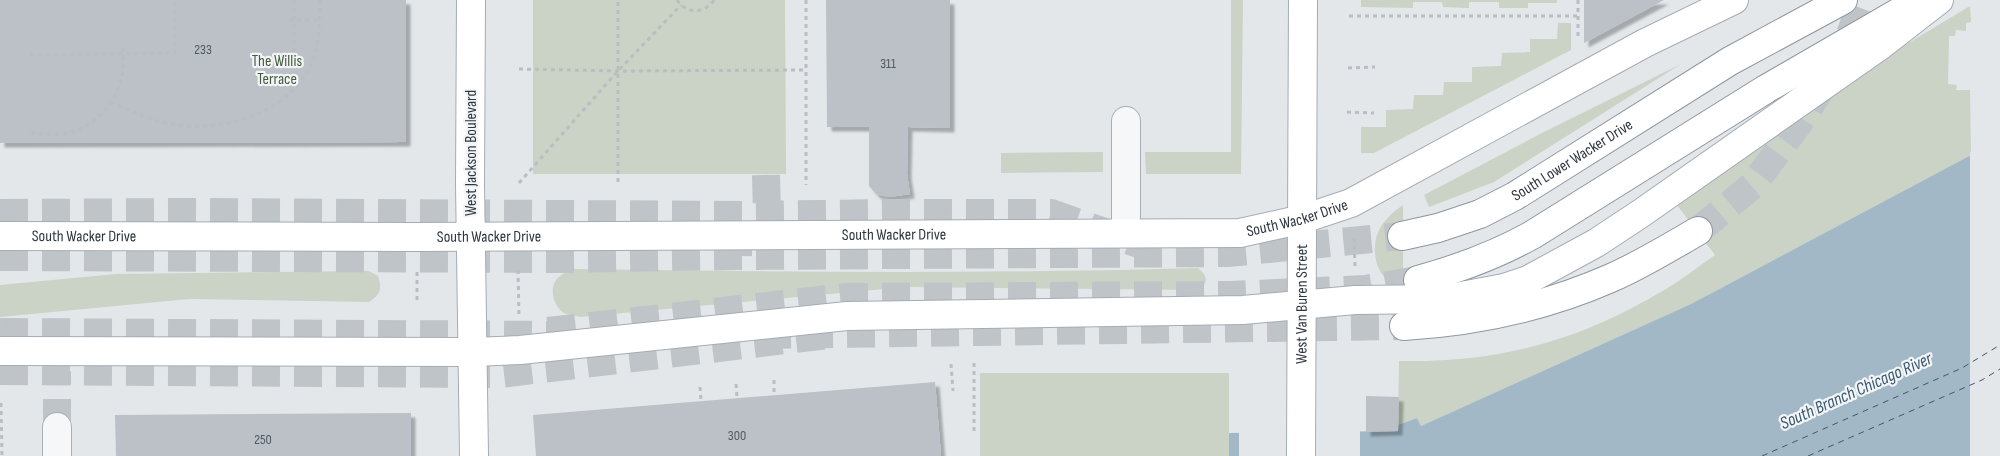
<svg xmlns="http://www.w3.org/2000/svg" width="2000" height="456" viewBox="0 0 2000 456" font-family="'Sofia Sans Condensed',sans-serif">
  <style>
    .green { fill: #cad3c5 }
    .water { fill: #a2b8c6 }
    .pier { fill: #e3e7ea }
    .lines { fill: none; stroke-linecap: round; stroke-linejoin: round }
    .ferry { stroke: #3a5971; stroke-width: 1; stroke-dasharray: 6 5; stroke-linecap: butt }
    .building { fill: #bbc1c6; filter: url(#shadow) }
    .minor-tunnel { stroke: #bfc4c8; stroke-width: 28; stroke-dasharray: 28 14; stroke-linecap: butt }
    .highway-tunnel { stroke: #bfc4c8; stroke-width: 28; stroke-dasharray: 28 14; stroke-linecap: butt }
    .minor-casing { stroke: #a9aeb4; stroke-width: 30 }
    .major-casing { stroke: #a4acb5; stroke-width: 30 }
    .highway-casing { stroke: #8c969f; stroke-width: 30 }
    .path { stroke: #babdc2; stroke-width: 3; stroke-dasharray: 4 4; stroke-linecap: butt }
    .minor { stroke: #f6f7f9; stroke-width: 28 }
    .major { stroke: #fff; stroke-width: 28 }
    .highway { stroke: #fff; stroke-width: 28 }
    .labels { text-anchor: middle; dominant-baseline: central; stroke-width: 4.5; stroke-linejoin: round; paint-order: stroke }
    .number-label { font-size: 14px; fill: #505962 }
    .park-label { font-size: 16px; fill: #455b3b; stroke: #f3f5f7 }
    .street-label { font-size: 16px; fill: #2d3641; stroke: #f3f5f7 }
    .water-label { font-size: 18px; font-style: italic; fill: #3a5971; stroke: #f3f5f7 }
  </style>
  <defs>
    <filter id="shadow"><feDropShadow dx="4.5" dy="4.5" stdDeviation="1" flood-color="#0004"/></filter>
  </defs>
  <rect width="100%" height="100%" fill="#e3e7ea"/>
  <!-- green -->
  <g class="green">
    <polygon points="533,0 785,0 786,174 533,174"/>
    <polygon points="1231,0 1243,0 1241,174 1146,174 1145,152 1231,152"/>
    <polygon points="1361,0 1557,0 1557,3 1528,3 1528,8 1499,8 1499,2 1469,2 1469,8 1443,7 1442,2 1413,2 1413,8 1361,7"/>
    <path d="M1970,6L1971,22L1966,23V31L1956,30L1955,36H1949L1948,84L1957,85L1956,90H1970L1971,155L1691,304L1421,426L1417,418L1398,425L1399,361C1499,363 1580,341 1666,289C1683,279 1699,266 1715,255L1677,205L1905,45Z"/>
    <polygon points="1558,23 1571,23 1571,50 1374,153 1361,153 1361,127 1386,127 1386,110 1413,109 1414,95 1443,95 1444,82 1472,82 1472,67 1501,66 1502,53 1530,52 1530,39 1557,39"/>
    <polygon points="1681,64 1494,182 1429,207 1424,195 1542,133"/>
    <polygon points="1103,152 1103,172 1001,173 1001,153"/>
    <path d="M1403,205V284C1400,284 1395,283 1392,282C1374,275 1371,245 1379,230C1385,219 1393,212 1403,205Z"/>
    <path d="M1198,268C1207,275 1209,282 1200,290L905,287L580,317C576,316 568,315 564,313C554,307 549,290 556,280C560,275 566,272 572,269C781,272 989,274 1198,268Z"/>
    <path d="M369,271L378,276C382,289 381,294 369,302L189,299L0,317V285L116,274Z"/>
    <rect x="980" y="373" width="249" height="83"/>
  </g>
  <!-- water -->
  <polygon class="water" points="1971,155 2000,456 1229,456 1229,433 1398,431 1398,425 1417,418 1421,426 1691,304"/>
  <!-- pier -->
  <g class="pier">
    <polygon points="2000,136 2000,456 1970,456 1970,152"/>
    <polygon points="1360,429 1360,456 1239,456 1239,430"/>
  </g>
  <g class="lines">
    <!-- ferry -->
    <g class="ferry">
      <polyline points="1762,456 1962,368 2000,345"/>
      <polyline points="1808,456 1982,380 2000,369"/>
    </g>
  </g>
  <!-- building -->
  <g class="building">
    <polygon points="0,0 406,0 406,142 0,143"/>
    <polygon points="826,0 950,0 950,128 908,127 907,174 910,194 889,197 876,194 869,186 869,127 827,127"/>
    <polygon points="1584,0 1664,0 1584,43"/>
    <polygon points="935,382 941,456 536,456 533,415"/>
    <polygon points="1366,396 1399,397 1398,431 1366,432"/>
    <polygon points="411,413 411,456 116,456 115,415"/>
  </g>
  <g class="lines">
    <!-- minor-tunnel -->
    <g class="minor-tunnel">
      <polyline points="766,175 767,214"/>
      <polyline points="0,213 190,212 750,215 889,213 1051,213 1161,252"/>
      <polyline points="738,256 739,215"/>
      <polyline points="0,371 500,374 828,335"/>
      <polyline points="57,427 57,371"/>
    </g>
    <!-- highway-tunnel -->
    <g class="highway-tunnel">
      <polyline points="1698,231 1753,185 1799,123 1841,58 1863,0"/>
      <polyline points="0,257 554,259 738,256 1228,253 1402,236"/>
      <polyline points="548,331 846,297 1231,295 1365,289 1418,280"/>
      <polyline points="0,332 568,335"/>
      <polyline points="763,335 1404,326"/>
    </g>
    <defs>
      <g id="minor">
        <polyline points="1126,121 1126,233"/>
        <polyline points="57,456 57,427"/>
      </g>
      <g id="major">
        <polyline points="471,0 470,184 474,456"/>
        <path id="s1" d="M0,236L416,237L1240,233L1303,219L1351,203L1645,43L1734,0"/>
        <polyline points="0,351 473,352 520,350 847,316 1243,310 1355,300 1445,299 1504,288 1528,280 1596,243 1640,214 1881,45 1939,0"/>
        <path id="s2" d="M1301,456L1303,0"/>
      </g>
      <g id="highway">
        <path id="s3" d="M1402,236L1438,228L1480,214L1515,196L1730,61L1843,0"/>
        <path d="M1418,280C1458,269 1496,255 1532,235L1766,89L1920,0"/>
        <path d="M1404,326C1475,322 1545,307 1611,278C1641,265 1670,247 1698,231"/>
      </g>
    </defs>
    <!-- minor casing -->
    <use href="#minor" class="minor-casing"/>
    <!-- major casing -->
    <use href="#major" class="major-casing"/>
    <!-- highway casing -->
    <use href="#highway" class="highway-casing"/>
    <!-- path -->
    <g class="path">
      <polyline points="294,0 294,88"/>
      <path d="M677,0C686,14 705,14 714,0"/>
      <polyline points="806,0 806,185"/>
      <polyline points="1578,0 1578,39"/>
      <polyline points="1349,16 1578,16"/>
      <polyline points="289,20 320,20"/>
      <polyline points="30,55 175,53 175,0"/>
      <polyline points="1348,68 1375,67"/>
      <polyline points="519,69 618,71 806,70"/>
      <path d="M111,102C131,111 150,120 171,124C222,134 293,112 313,60C320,41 320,20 320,0"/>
      <polyline points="1347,112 1374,113"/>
      <path d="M31,133C41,133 53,135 63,134C94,129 119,101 123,70C124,63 123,54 123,47"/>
      <polyline points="618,182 618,0"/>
      <polyline points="519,183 618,71 681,5"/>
      <polyline points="1354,238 1355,266"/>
      <polyline points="518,270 519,316"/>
      <polyline points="417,272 417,301"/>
      <polyline points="974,363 974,435"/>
      <polyline points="951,364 953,391"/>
      <polyline points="774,380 774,395"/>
      <polyline points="736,384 737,398"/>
      <polyline points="700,387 701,401"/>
      <polyline points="1,403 2,456"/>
    </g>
    <!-- minor -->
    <use href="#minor" class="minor"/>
    <!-- major -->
    <use href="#major" class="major"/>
    <!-- highway -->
    <use href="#highway" class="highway"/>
  </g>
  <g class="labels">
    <!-- number labels -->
    <g class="number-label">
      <text x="203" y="49">233</text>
      <text x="888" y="63">311</text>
      <text x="737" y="435">300</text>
      <text x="263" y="439">250</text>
    </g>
    <!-- park labels -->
    <g class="park-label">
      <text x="277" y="61">The Willis<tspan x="277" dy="18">Terrace</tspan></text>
    </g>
    <!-- street labels -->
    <g class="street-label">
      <text transform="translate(471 153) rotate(-90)">West Jackson Boulevard</text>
      <text stroke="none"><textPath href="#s3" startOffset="188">South Lower Wacker Drive</textPath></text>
      <text stroke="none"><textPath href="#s1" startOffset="1299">South Wacker Drive</textPath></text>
      <text stroke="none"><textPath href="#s1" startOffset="894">South Wacker Drive</textPath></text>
      <text stroke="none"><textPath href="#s1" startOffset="84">South Wacker Drive</textPath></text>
      <text stroke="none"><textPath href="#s1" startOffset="489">South Wacker Drive</textPath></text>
      <text stroke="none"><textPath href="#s2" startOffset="152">West Van Buren Street</textPath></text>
    </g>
    <!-- water labels -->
    <g class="water-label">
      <text transform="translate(1856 391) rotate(-24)">South Branch Chicago River</text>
    </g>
  </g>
</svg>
